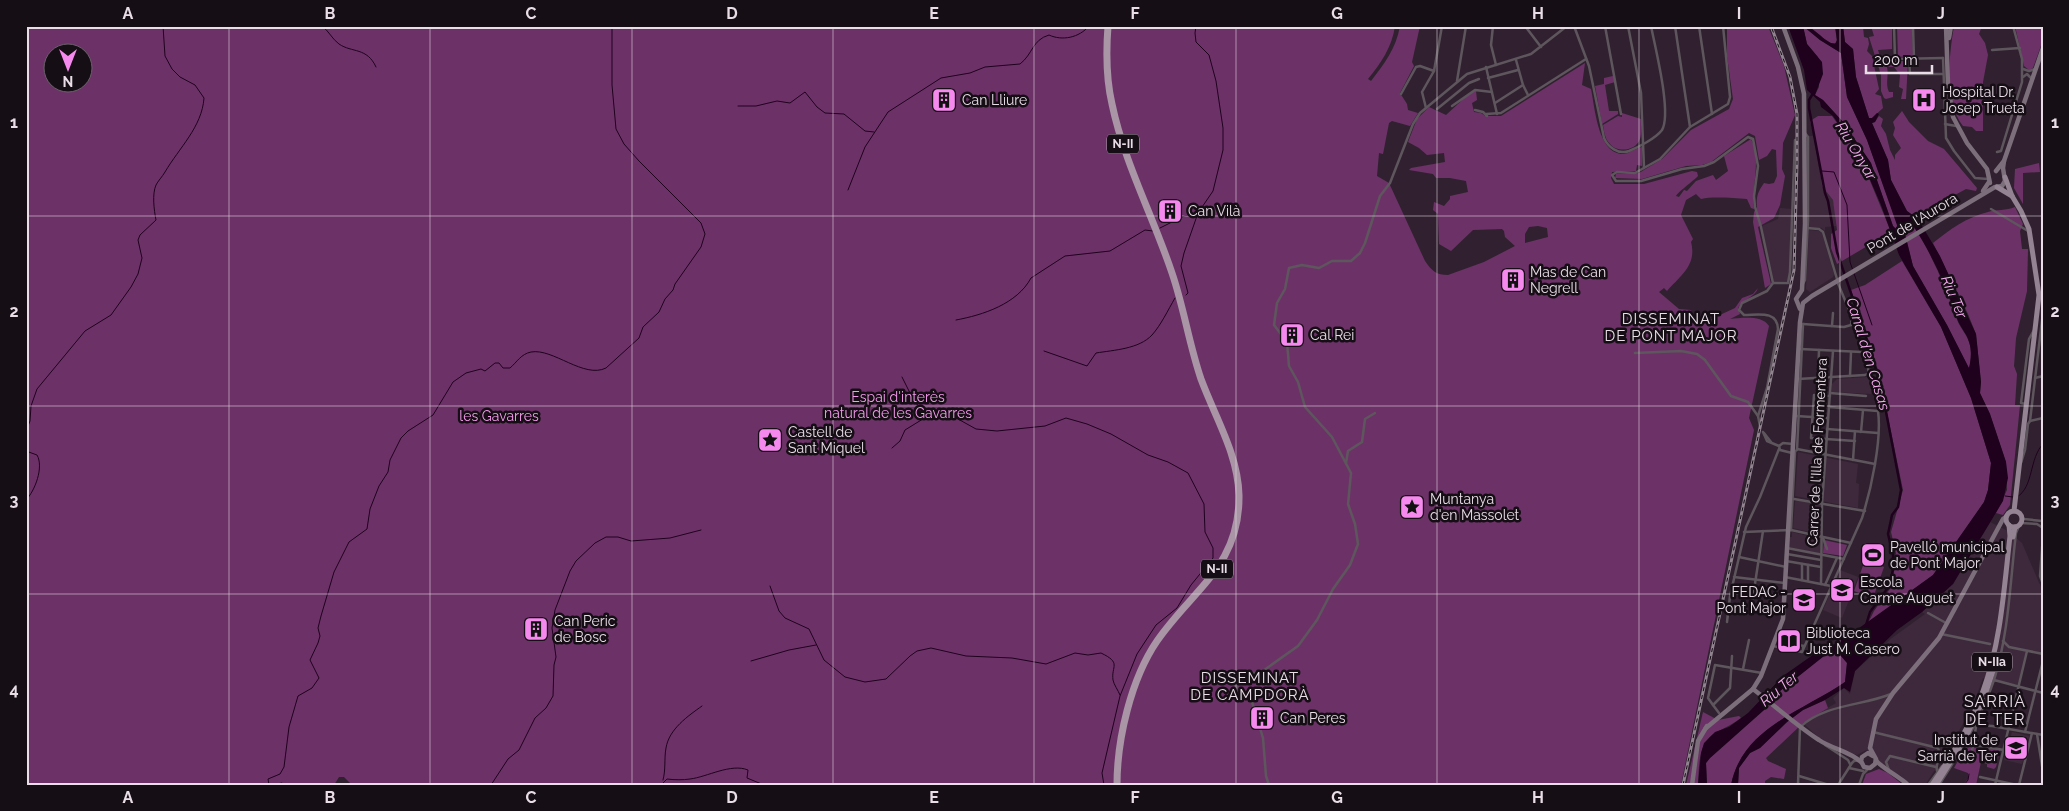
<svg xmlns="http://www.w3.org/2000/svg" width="2069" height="811" viewBox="0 0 2069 811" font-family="Raleway,sans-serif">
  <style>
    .built { fill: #3e293c }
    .green { fill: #6c3268; fill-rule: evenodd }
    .water { fill: #1f011e; fill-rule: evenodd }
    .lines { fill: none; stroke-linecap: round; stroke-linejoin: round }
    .stream { stroke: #1f011e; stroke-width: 1 }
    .canal { stroke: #1f011e; stroke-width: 2.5 }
    .street { stroke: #5e565d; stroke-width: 2.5 }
    .secondary { stroke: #7c6f7b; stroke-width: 4.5 }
    .primary { stroke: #948392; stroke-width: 5 }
    .highway { stroke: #a995a6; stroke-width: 7 }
    .rail-casing { stroke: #918490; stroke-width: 3 }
    .rail { stroke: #150e14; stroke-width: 1; stroke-dasharray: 4; stroke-linecap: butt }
    .grid { fill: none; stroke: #e9dee8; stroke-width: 1; stroke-opacity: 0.55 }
    .labels { text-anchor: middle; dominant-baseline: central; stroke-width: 5; stroke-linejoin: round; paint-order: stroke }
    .shield { fill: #150e14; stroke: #a9a0a8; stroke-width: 1 }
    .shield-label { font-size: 12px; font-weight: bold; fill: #e9dee8 }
    .poi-label { font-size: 14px; fill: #e9dee8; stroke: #150e14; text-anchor: start }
    .street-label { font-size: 14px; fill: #e9dee8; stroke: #150e14 }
    .park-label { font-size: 14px; fill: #f79bef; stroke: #150e14 }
    .water-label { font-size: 15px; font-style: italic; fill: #f5abee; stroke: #150e14 }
    .neighbourhood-label { font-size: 15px; letter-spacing: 1px; fill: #e9dee8; stroke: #150e14 }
    .quarter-label { font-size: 16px; letter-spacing: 1px; fill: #e9dee8; stroke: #150e14 }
    .neatline { fill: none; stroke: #e9dee8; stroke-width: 2 }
    .grid-label { font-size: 16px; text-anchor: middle; font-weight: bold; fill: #e9dee8 }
  </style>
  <rect width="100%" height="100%" fill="#312130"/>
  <!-- built -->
  <g class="built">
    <polygon points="1809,136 1814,136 1822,186 1833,200 1835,208 1836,226 1825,227 1825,231 1822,228 1809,227"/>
    <polygon points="1780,208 1792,209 1791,253 1788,281 1774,282 1762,226 1778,219"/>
    <polygon points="1809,230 1819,231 1822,233 1834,274 1833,277 1810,292 1806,289"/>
    <polygon points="1868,377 1871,379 1873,390 1871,394 1832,392 1832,384 1837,379"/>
    <polygon points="1798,452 1858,464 1856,483 1859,484 1858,508 1795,496"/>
    <polygon points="1797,500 1820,505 1821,535 1793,528 1795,502"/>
    <polygon points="1990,522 2008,531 2022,543 2043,592 2043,653 2026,650 2018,685 1983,678 1972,708 1949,748 1925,785 1909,785 1901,776 1878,763 1872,752 1866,750 1857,755 1835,748 1817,736 1803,723 1836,703 1833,698 1844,688 1850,694 1855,671 1892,638 1925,614 1922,612 1953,584"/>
    <polygon points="1792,532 1820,539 1820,554 1789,547 1789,537 1792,537"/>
    <polygon points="1840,570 1858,577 1842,618 1823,610"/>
    <polygon points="2012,732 2029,736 2022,764 2004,760"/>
  </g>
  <!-- green -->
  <g class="green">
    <path d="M26,26H1395C1392,47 1381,63 1368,79L1371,81C1384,64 1396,49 1400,26H1420L1412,62L1414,66L1400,93L1407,104L1408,110L1418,113L1410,126L1392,121L1389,123L1383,154L1379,153L1377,176L1389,183L1425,261C1432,271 1436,275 1448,275L1484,262L1515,246L1505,237L1504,231L1502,229L1473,230L1451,251L1439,244L1438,214L1433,210L1434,202L1444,206L1450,199V196L1468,192L1466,181L1450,178H1436L1433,174L1409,170L1411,168L1445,162L1444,153L1427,155L1419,148L1408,142L1417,119L1429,107L1446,115L1471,92L1476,91L1477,100L1472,103L1474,112L1481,113L1485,116H1501L1585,63L1582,85L1591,89C1595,108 1598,155 1624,154C1630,153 1636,148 1642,147V166L1637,165L1636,171L1612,172L1611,178L1614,184H1644L1692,171L1697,172L1698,176C1692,182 1678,192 1676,196L1679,197L1684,190L1687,191L1696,181L1713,175L1716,180L1728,171L1724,156L1751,139C1762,160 1751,186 1754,209L1751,208L1747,199C1734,198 1712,196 1701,199L1696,194L1686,200L1681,215L1693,239L1691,242C1697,265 1681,275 1667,291L1664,288L1659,292L1679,309L1691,310L1692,314L1707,321L1735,308L1742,298L1753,294L1758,288C1755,298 1742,299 1738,308L1740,314L1730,319C1742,318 1762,315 1769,326L1749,418L1754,430L1681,785H352L344,777H339L334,785H283L282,782L275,785H26ZM52,52H82V82H52ZM1538,226L1547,228L1548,237L1525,243V234L1529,227Z"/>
    <path d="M1727,26H1768L1784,66L1795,115L1783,143L1782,169L1785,176L1780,205L1774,218L1758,227L1771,284L1765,288L1753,222L1754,212L1757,207C1756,196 1758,192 1764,183L1769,184L1774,183L1777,176L1776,150L1772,149L1767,156L1759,160L1755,136L1749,133L1711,162L1702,165L1686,166L1642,179L1615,178L1616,174L1639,173L1662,159L1691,130L1729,109L1733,99L1727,56Z"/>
    <polygon points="1803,26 1820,40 1841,53 1847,97 1867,140 1899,228 1897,230 1893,226 1871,163 1843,122 1823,100 1815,95 1819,87 1818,57 1807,44"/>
    <polygon points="1808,26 1835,26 1837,43 1829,43"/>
    <polygon points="1843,26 1863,27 1864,37 1868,38 1869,44 1867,51 1872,56 1879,89 1875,94 1881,96 1883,108 1872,118 1869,118 1856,77 1853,49 1845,42"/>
    <path d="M1871,26H1892V49L1878,50L1882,63H1892V61H1908L1906,99H1901L1903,89L1899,87L1900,75L1894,67H1887C1889,76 1885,84 1889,92H1893V97L1886,99L1884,98L1881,91V75L1869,37L1874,36Z"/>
    <polygon points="1897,26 1912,26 1913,56 1898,57"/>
    <path d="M1954,26H1982L1979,34L1985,43L1988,55L1983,82V131H1976L1972,127L1963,126C1944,102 1949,55 1954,26Z"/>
    <polygon points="2015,26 2043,26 2043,40 2033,68 2029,70 2024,66"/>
    <polygon points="1613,76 1615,82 1605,85 1609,111 1618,111 1618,114 1602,124 1595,86 1604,84 1604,78"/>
    <polygon points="1902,111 1909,122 1928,141 1944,149 1977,188 1976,191 1966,189 1920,214 1918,219 1907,211 1891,180 1888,160 1872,123 1875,122 1879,116 1883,119 1881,126 1886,134 1890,150 1895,160 1895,155 1901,148 1893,135 1895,128 1893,122"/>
    <path d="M1622,113L1641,119C1641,126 1642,134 1640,139C1636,151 1617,153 1610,144C1605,139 1604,132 1603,125L1618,116L1622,117Z"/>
    <polygon points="1818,116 1832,116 1859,154 1891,232 1837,264 1831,248 1831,234 1837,230 1833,200 1822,186 1816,144 1810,121"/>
    <polygon points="2039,163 2040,172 2023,173 2023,204 2014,188 2015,169"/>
    <path d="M2015,207L2023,224L2020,231L2022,249H2028L2027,291L2016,338L2014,366L2017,374L2015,405H2020L2010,505L2003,515L1996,513L2007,490L2006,462L1990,414L1980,393L1981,382L1976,334L1968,314L1933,243C1949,230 1967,217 1988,212C1997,209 2006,211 2015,207Z"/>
    <path d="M1914,227C1933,256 1946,289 1958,322C1961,329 1967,335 1969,342C1972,351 1971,360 1969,369L1947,325L1913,266L1904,230Z"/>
    <polygon points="1902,261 1941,327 1971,398 1991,463 1988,490 1984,502 1933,575 1868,623 1874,611 1892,586 1896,553 1891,532 1903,490 1879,373 1851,290 1865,285"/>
    <polygon points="1824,540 1847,545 1843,556 1823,553"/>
    <polygon points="1865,560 1884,567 1873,598 1854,591"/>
    <path d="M1829,652L1841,656L1847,663L1845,682C1803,711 1742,728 1731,785H1707L1706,763L1710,758L1764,710L1780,691Z"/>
    <polygon points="1825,700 1828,708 1803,723 1766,758 1768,761 1786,769 1784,779 1771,777 1765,781 1765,785 1738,785 1739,768 1750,753 1760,748 1787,722 1803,710"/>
    <path d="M1703,712L1718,720L1739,716L1741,718C1733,724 1726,727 1717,732C1698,741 1699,766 1698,785H1686Z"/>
    <polygon points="1968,743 1971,746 2000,750 1996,767 1994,769 1987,767 1987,764 1981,762 1976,785 1963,785 1968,779 1968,773 1954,768"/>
    <polygon points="1879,769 1888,773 1903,785 1862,785 1866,774"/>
  </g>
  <!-- water -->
  <path class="water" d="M1788,26H1803L1807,44L1822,62L1823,74L1815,95L1823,100L1843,122L1871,163L1893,226L1897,230L1898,228L1867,140L1847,97L1841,53L1820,40L1803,26C1815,26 1823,42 1835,44L1837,40L1835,26H1843L1845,42L1853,49L1856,77L1869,118H1872L1877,113L1879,114L1875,122L1872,123L1888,160L1891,180L1907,211L1918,219L1940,256L1976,334L1981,382L1980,393L1990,414L2006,462L2008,478L2003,501L1953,584L1922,612L1897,630L1855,671L1850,692L1844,688L1825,700L1803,710L1787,722L1760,748L1750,753L1739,768L1738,785H1731C1742,728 1803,711 1845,682L1847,663L1841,656L1829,652L1780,691L1764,710L1710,758L1706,763L1707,785H1698L1701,753L1704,743L1715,732L1729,727L1748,713L1783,676L1817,652L1833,646L1841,636L1842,639L1855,631L1933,575L1984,502L1988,490L1991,463L1971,398L1941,327L1899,255L1881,205L1859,154L1833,116L1821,107L1820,102L1807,90L1804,70ZM1914,227C1933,256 1947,288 1958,321C1961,328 1967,334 1969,342C1972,350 1971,360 1969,368L1947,325L1913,266L1904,230Z"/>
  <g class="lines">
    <!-- stream -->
    <g class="stream">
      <path d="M322,26C329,31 332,39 339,44C352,53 367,47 376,67"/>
      <polyline points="738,106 756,106 777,101 790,103 805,92 817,107 825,113 844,114 865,131 874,132"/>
      <polyline points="1822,171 1834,172 1847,205 1850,262 1872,325"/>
      <path d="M848,190L865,147L888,112L941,78L970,73L985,67L1020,64C1033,54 1032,40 1049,35C1062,41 1079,38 1089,26"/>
      <polyline points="1160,228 1184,216 1198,213"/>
      <polyline points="1186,295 1188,293 1181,266 1184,253 1198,213 1213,191 1223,150 1223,128 1216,81 1209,55 1196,42 1195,33 1196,26"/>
      <path d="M956,320C983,315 1017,304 1031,278L1065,256L1110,251L1145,230L1153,231"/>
      <path d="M1044,351L1087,366L1096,353C1114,350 1139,349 1152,335C1161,325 1168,310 1175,298"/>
      <polyline points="902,377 915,403 930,413"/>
      <path d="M26,431L30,421L31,406L37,389L85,331L111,315L131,287L138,274L142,258L138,240L140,235L156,220C154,210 152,194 156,185C158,181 162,177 165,172C179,148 202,127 204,98L195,85L180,77L172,69L165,56L163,26"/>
      <polyline points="892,448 900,441 905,430 931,414 949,414 976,429 997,431 1045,426 1066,418 1087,424 1111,434 1148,455 1168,462 1188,473 1204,504 1205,532 1213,548 1213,558 1191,585 1177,608 1156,625 1137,654 1120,696 1102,773 1104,785"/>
      <path d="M26,451L37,455C44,467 35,491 26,500"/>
      <polyline points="2005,496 2013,497"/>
      <path d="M2017,497C2034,487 2029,458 2043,444"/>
      <path d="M770,586L779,611L785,618L809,629L824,660L845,677L865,682L886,679L910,656L917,651L931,648L966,656L1012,658L1046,664L1075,653L1088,655L1101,653C1122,663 1111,666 1113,680C1114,685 1118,690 1120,695"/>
      <polyline points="751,661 789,650 816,645"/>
      <path d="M663,780C666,769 664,759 666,748C669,729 688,716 702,706"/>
      <path d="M269,785L268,779L280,774L284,767L289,727L298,696L312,688L319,678L310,660L318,643L320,636L318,628L321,616L334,572L349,542L367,529L370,509L379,486L388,472L390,460L401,438L408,431L433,415L453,382L466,373L481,369L485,371L495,363H499L503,368H510C517,362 521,354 531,352C553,348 584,379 606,368L639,338L643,327L659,312L665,299L673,290L675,284L701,247L705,234L701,223L639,161L624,144L616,129L612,85V26"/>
      <polyline points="491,785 508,759 519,750 535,718 546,708 553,696 554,665 556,657 552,628 555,610 570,571 576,561 595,543 606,537 618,537 631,541 670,538 701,530"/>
      <path d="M661,785L667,779C675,780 683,780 690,779C707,777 731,763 748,770L747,778L764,785"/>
      <polyline points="1964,785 1968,780 1969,774"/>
    </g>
    <!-- canal -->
    <polyline class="canal" points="1812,95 1809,100 1809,108 1825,193 1828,201 1837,252 1871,352 1882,391 1901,490 1898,507 1892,515 1888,534 1893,554 1893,569 1890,585 1870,612 1866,625"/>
    <!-- street -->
    <g class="street">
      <polyline points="1493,26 1491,45 1496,65"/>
      <polyline points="1525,26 1541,47"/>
      <path d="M1574,26L1589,66L1604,138C1608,147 1618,155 1629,151C1639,147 1656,138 1662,130C1672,113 1655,47 1651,26"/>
      <polyline points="1605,26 1621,114"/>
      <polyline points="1628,26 1641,93 1644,168"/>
      <polyline points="1675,26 1690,127"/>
      <polyline points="1699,26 1712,114"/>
      <path d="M1723,26L1730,97L1728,104L1690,127L1660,159L1635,173L1617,172L1612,175L1616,181H1641L1682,169L1704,166L1714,162L1748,137L1753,139L1758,166L1754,196L1755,207L1761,227L1773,283L1767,291L1742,303L1739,310L1744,315C1758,315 1777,310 1778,329L1767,388L1758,416L1760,426"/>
      <polyline points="1894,26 1895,59 1943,58"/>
      <polyline points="1913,26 1914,59"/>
      <polyline points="1992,50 2020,48"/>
      <polyline points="1943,58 1946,138 1954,151 1975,178 1988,179"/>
      <polyline points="1909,59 1910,74 1943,74"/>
      <polyline points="1516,60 1523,85 1528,95"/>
      <polyline points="1486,67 1497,114"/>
      <polyline points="2023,69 2029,71 2035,69"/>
      <polyline points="2023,77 2027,74 2032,79"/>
      <polyline points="1488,78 1518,70"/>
      <polyline points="1457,81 1466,26"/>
      <polyline points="1401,94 1416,67 1420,66 1434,71"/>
      <polyline points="1495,103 1523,85"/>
      <polyline points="1452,106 1475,90 1492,92"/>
      <polyline points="1426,108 1422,92 1434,71 1442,26"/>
      <polyline points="1437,109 1469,83 1479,79"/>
      <polyline points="1475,110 1483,112 1487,116"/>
      <polyline points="1486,114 1501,113 1586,59"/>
      <polyline points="1945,124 1956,126"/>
      <polyline points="1997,152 2001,151 2022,82 2022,59 2013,26"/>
      <polyline points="1991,209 2028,231"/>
      <polyline points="1807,228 1819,229 1823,232 1837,279"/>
      <polyline points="1773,283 1788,283 1790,272 1795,140"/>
      <polyline points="1803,284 1805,280 1808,220 1808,137 1805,133"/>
      <polyline points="1803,324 1844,327 1851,325 1852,317 1837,281"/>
      <polyline points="1832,326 1833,313"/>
      <polyline points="1635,353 1681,351 1697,354 1705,360 1731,396 1748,402 1758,416"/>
      <polyline points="1850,376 1851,352"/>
      <polyline points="1818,378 1819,350"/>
      <polyline points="2035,378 2043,376"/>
      <polyline points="1798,379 1865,375 1869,373 1865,355 1862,352 1800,349"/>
      <polyline points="1830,393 1866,396"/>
      <polyline points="1830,396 1814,395 1811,438 1855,441"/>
      <polyline points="2026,404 2021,403 2029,339 2034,330"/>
      <polyline points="1796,416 1828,418"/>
      <polyline points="2030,421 2043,418"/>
      <polyline points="1827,429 1878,433"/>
      <polyline points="1763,432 1767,441 1779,446 1780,450 1792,453 1797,450 1803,324"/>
      <polyline points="1861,432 1863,410"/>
      <polyline points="1764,433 1771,442"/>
      <polyline points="1779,446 1783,443 1793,444"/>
      <polyline points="1797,449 1875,464"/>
      <polyline points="1853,460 1855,431"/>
      <polyline points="1346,463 1348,451 1362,442 1365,419 1375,413"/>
      <polyline points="2021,463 2025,450 2028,424 2030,421 2043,312"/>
      <polyline points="1794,499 1865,511"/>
      <polyline points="2022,517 2024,519 2042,521"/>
      <polyline points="2021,523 2037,524 2043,528"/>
      <polyline points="1791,530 1795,452"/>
      <polyline points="1744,532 1791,530 1851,543"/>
      <polyline points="2043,535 2040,576 2043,584"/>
      <polyline points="1823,538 1827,549"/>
      <polyline points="1787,548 1844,559"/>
      <polyline points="1787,554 1821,560"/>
      <polyline points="1739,557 1786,567"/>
      <polyline points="1786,561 1821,567"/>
      <polyline points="1734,577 1785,583"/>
      <polyline points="1785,577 1831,586"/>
      <polyline points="1802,580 1802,564"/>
      <polyline points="1808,581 1808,565"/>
      <polyline points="1821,584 1822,504 1833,351"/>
      <polyline points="1825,585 1837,558"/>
      <polyline points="1751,610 1763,531"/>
      <polyline points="1928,613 1946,623"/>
      <polyline points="1727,622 1730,596 1746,527 1760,497 1779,449"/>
      <polyline points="1941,634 1990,644"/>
      <polyline points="2003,641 2009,647 2043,654"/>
      <path d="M1773,646L1802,652L1862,518C1871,490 1882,440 1878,411L1829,407"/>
      <polyline points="1786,649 1788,643 1804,646 1803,648"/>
      <polyline points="1743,669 1749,640"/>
      <polyline points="1994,680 2043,693"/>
      <polyline points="1713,705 1708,698 1715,665 1762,673"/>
      <polyline points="1719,713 1713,705 1730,688 1732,656"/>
      <polyline points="1975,725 1992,726 2043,735"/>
      <path d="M1873,732L1938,748C1942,756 1935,763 1937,771"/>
      <polyline points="2025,732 2043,661"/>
      <polyline points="2037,734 2043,772"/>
      <polyline points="1825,745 1848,760 1850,764"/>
      <polyline points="1973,745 2004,750"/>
      <polyline points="1970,762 1976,727"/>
      <polyline points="1849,768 1863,771"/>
      <polyline points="1889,770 1886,762 1890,756 1936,767"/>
      <polyline points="1799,776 1829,785"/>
      <polyline points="1980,777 2017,785"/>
      <polyline points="1269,785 1266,776 1263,738 1252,702 1227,677 1226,674 1228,672 1260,673 1298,646 1317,620 1333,589 1350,565 1358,544 1355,524 1348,504 1351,473 1332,437 1305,407 1298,382 1289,366 1287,342 1274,325 1277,303 1285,289 1289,268 1302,265 1319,268 1332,261 1351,261 1360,253 1365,243 1380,196 1390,183 1413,124 1420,113 1467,74 1531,54 1567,26"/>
      <path d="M1798,785L1800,727C1825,704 1862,706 1891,694"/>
      <polyline points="1838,785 1852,763 1855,760 1858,761"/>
      <polyline points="1859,785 1863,774 1869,768"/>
      <polyline points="1928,785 1942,766"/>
      <path d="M1939,785C1961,751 1981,718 1994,680C2009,633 2010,582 2016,533L2019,526"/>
      <polyline points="1995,785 2027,651"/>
      <polyline points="2019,785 2032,733"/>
    </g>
    <!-- secondary -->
    <g class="secondary">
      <polyline points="1783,26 1798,67 1804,94 1805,224 1802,290 1796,299 1800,309"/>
      <polyline points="1946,26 1948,85 1953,117 1967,143 1987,169 1990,183"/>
      <polyline points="1949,38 1951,26"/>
      <polyline points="1996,171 2004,161 2043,48"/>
      <polyline points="1996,187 2002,186 2005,181 2003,168 2004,161"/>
      <polyline points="1983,191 1989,182"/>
      <path d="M1753,689C1775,706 1796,725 1819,740C1832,749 1850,751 1861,762"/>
      <polyline points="1706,728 1753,689 1761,676 1783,619 1800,322 1803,303 1812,296 1995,187"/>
      <polyline points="1873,756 1868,753 1862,757 1861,761 1864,767 1870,768 1875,764 1876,759 1870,748 1876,719 1893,693 1939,638 2003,519 2007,516"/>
      <path d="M1876,760C1880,767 1900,777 1908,785"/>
      <polyline points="1692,785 1698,741 1707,726"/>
    </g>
    <!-- primary -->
    <g class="primary">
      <polyline points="2005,177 2012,196 2021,211 2029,229 2039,295 2014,511"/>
      <polyline points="1997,187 2012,196"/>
      <circle cx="2014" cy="519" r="8"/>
      <polyline points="2013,537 2015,527"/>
      <polyline points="1986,692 1996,662"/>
      <path d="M1932,785C1952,755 1971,725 1983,691C2001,642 2004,588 2010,536L2009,525"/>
      <polyline points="1936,785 1965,739 1983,700"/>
    </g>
    <!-- highway -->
    <path class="highway" d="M1108,26C1106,52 1106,78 1112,104C1124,162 1153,216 1172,273C1184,308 1189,344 1201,379C1215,417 1238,454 1239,495C1240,566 1193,589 1157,641C1131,679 1117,739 1117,785"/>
    <defs>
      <polyline id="rail" points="1683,785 1794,270 1797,163 1797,114 1790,77 1771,26"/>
    </defs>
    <!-- rail casing -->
    <use href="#rail" class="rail-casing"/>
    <!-- rail -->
    <use href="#rail" class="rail"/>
  </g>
  <!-- grid -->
  <path class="grid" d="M229,26V785M430,26V785M632,26V785M833,26V785M1034,26V785M1236,26V785M1437,26V785M1639,26V785M1840,26V785M26,216H2043M26,406H2043M26,594H2043"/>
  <!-- icons -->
  <defs>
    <symbol id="building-square" viewBox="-11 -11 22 22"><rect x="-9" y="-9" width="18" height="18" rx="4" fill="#f689ee" stroke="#150e14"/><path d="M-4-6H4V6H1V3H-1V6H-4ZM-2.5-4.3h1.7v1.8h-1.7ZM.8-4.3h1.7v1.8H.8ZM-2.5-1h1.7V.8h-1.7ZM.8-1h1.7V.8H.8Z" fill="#111"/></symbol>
    <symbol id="hospital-square" viewBox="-11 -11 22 22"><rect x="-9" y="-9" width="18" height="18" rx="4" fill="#f689ee" stroke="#150e14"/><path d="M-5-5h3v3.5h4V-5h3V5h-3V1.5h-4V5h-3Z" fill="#111"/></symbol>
    <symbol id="sight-square" viewBox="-11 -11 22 22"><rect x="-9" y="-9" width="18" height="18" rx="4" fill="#f689ee" stroke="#150e14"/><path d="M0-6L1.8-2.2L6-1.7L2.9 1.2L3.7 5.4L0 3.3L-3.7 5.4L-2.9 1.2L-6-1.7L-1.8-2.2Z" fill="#111"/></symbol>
    <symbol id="stadium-square" viewBox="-11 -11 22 22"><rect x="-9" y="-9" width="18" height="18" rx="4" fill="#f689ee" stroke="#150e14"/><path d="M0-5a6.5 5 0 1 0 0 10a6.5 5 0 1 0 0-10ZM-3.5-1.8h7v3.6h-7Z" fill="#111"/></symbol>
    <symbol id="school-square" viewBox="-11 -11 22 22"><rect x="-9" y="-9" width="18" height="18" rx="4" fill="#f689ee" stroke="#150e14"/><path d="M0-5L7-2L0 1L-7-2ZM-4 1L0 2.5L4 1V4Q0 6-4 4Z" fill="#111"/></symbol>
    <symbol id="library-square" viewBox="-11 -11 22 22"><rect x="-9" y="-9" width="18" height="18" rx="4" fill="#f689ee" stroke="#150e14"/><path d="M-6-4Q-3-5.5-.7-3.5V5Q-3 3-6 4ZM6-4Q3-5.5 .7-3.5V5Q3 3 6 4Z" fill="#111"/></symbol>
  </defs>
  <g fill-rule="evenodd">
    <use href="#building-square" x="930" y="86" width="28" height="28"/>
    <use href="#hospital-square" x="1910" y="86" width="28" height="28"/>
    <use href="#building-square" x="1156" y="197" width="28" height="28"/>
    <use href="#building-square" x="1499" y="266" width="28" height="28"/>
    <use href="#building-square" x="1278" y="321" width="28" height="28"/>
    <use href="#sight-square" x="756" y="426" width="28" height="28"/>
    <use href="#sight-square" x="1398" y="493" width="28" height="28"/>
    <use href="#stadium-square" x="1859" y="541" width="28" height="28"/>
    <use href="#school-square" x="1828" y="576" width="28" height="28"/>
    <use href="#school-square" x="1790" y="586" width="28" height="28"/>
    <use href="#building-square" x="522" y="615" width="28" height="28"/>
    <use href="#library-square" x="1775" y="627" width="28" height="28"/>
    <use href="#building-square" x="1248" y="704" width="28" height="28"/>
    <use href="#school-square" x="2002" y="734" width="28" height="28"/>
  </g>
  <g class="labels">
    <!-- shield labels -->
    <g class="shield">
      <rect x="1107" y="134.5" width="32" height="19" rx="4"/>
      <rect x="1201" y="559.5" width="32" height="19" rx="4"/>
      <rect x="1972" y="652.5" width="40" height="19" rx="4"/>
    </g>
    <g class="shield-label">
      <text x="1123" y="144">N-II</text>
      <text x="1217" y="569">N-II</text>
      <text x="1992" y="662">N-IIa</text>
    </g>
    <!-- poi labels -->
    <g class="poi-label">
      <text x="1942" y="92">Hospital Dr.<tspan x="1942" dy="16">Josep Trueta</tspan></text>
      <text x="962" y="100">Can Lliure</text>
      <text x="1188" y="211">Can Vilà</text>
      <text x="1530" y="272">Mas de Can<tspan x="1530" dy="16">Negrell</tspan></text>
      <text x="1310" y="335">Cal Rei</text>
      <text x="788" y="432">Castell de<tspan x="788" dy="16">Sant Miquel</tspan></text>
      <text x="1430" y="499">Muntanya<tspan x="1430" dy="16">d'en Massolet</tspan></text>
      <text x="1890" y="547">Pavelló municipal<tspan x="1890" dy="16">de Pont Major</tspan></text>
      <text x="1860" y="582">Escola<tspan x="1860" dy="16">Carme Auguet</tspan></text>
      <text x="1786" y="592" text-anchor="end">FEDAC -<tspan x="1786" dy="16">Pont Major</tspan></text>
      <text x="554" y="621">Can Peric<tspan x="554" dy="16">de Bosc</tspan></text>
      <text x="1806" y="633">Biblioteca<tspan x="1806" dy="16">Just M. Casero</tspan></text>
      <text x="1280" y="718">Can Peres</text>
      <text x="1998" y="740" text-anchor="end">Institut de<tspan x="1998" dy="16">Sarrià de Ter</tspan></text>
    </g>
    <!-- street labels -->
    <g class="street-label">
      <text transform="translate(1912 223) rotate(-31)">Pont de l'Aurora</text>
      <text transform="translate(1817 452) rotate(-87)">Carrer de l'Illa de Formentera</text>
    </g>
    <!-- park labels -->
    <g class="park-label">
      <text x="898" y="397">Espai d'interès<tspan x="898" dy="16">natural de les Gavarres</tspan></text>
      <text x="499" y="416">les Gavarres</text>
    </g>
    <!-- water labels -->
    <g class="water-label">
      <text transform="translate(1856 151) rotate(59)">Riu Onyar</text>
      <text transform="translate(1954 297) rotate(67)">Riu Ter</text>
      <text transform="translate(1868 354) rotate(73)">Canal d'en Casas</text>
      <text transform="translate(1779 689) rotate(-40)">Riu Ter</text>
    </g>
    <!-- neighbourhood labels -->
    <g class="neighbourhood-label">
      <text x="1671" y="319">DISSEMINAT<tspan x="1671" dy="17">DE PONT MAJOR</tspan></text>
      <text x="1250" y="678">DISSEMINAT<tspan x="1250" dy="17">DE CAMPDORÀ</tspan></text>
    </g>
    <!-- quarter labels -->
    <g class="quarter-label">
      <text x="1995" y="701">SARRIÀ<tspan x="1995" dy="18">DE TER</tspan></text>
    </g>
  </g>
  <!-- border -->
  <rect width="2069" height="811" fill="none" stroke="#150e14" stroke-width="55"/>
  <!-- north arrow -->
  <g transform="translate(68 68) rotate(180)"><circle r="24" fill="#150e14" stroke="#6a6169"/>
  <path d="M0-4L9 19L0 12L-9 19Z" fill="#f689ee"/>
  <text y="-8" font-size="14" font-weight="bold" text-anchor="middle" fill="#e9dee8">N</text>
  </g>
  <!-- scale -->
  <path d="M1866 65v8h66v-8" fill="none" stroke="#e9dee8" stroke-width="2.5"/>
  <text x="1874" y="65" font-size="15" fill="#e9dee8" stroke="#150e14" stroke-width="4" paint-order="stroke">200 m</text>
  <rect x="28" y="28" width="2014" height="756" class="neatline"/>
  <g class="grid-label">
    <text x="128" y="19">A</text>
    <text x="330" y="19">B</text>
    <text x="531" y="19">C</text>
    <text x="732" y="19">D</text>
    <text x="934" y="19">E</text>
    <text x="1135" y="19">F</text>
    <text x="1337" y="19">G</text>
    <text x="1538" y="19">H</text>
    <text x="1739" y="19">I</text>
    <text x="1941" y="19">J</text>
    <text x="14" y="128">1</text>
    <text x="2055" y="128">1</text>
    <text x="14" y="317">2</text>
    <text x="2055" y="317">2</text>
    <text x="14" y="506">3</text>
    <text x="2055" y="506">3</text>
    <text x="14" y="695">4</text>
    <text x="2055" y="695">4</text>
    <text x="128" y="803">A</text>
    <text x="330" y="803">B</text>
    <text x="531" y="803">C</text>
    <text x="732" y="803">D</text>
    <text x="934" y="803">E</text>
    <text x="1135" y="803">F</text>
    <text x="1337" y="803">G</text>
    <text x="1538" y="803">H</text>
    <text x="1739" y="803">I</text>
    <text x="1941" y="803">J</text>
  </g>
</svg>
